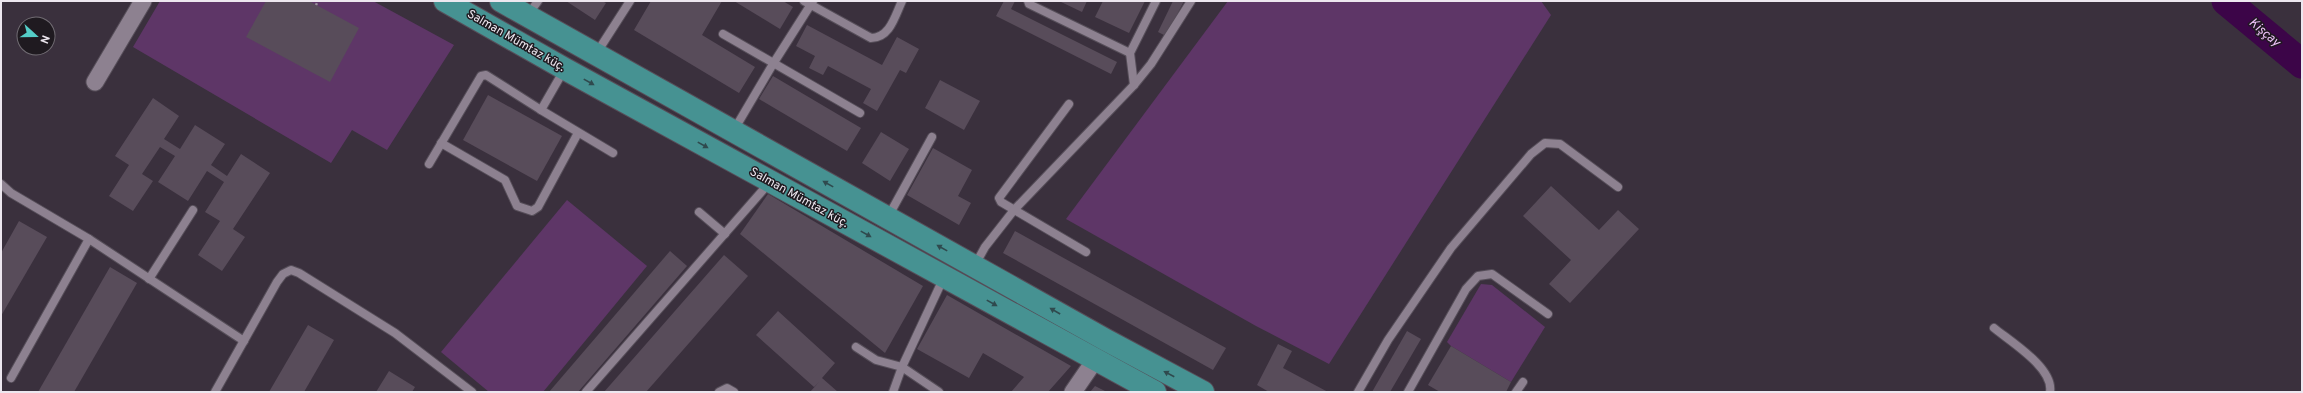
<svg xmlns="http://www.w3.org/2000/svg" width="2303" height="393" viewBox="0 0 2303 393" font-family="Overpass,sans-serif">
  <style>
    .green { fill: #5e3667 }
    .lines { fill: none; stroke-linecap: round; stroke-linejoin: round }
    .river { stroke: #3c0548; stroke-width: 29 }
    .building { fill: #584c5a }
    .service-casing { stroke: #564e59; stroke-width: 10 }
    .minor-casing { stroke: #564e59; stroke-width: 19 }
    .trunk-casing { stroke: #564e59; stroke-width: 24 }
    .path { stroke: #9a929c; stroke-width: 2.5; stroke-dasharray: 2 2; stroke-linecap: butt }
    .service { stroke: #8d8190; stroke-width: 8 }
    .minor { stroke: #8d8190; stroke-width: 17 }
    .trunk { stroke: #469292; stroke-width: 22 }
    .oneway { fill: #2f4a4e }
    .labels { text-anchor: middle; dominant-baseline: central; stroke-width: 3; stroke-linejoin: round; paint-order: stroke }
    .street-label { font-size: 12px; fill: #ede7ef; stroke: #1f1a20 }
    .water-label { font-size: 13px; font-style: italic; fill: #efc2fa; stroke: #1f1a20 }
  </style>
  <rect width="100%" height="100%" fill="#3a303d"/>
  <!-- green -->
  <g class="green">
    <polygon points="160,1 373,1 454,45 387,150 352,130 331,163 133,47"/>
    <polygon points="1228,1 1541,1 1551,15 1329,364 1256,326 1066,219"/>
    <polygon points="567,200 647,266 543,392 489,392 441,352"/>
    <polygon points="1481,284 1492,285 1545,327 1511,382 1451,346 1447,342"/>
  </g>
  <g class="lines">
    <!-- river -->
    <polyline class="river" points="2226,1 2302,64"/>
  </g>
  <!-- building -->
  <g class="building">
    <polygon points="266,1 309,1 359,28 330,82 246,37"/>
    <polygon points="566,1 602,1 606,3 595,20"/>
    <polygon points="651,1 722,1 702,35 755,67 739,93 634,30"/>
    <polygon points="734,1 783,1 793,7 780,29"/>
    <polygon points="1004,1 1015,1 1011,9 1117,62 1111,74 996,16"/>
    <polygon points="1059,1 1087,1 1082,12"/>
    <polygon points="1103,1 1145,1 1129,33 1095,17"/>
    <polygon points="1173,1 1184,1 1166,36 1158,32"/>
    <polygon points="807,25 882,65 897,37 919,49 906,73 900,70 877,111 863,103 871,89 828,66 823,75 809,68 815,56 796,46"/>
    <polygon points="773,76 861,128 847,151 759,99"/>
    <polygon points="940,80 980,101 964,130 925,108"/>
    <polygon points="488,95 562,136 537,181 463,140"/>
    <polygon points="153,98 179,116 164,139 180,149 195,125 225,144 211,165 227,176 241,154 270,173 233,229 245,237 222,271 198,255 220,221 205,212 224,182 207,171 188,201 158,182 175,156 160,147 142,174 153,181 133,211 109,196 129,165 115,156"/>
    <polygon points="881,132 909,149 890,181 862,163"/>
    <polygon points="933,148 972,170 958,196 971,203 959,225 907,195"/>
    <polygon points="1551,186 1599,230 1618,210 1639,229 1570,303 1549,284 1571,260 1523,216"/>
    <polygon points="768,194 923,286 885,353 740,234"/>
    <polygon points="19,221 47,237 1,316 1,253"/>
    <polygon points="1015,231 1226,348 1213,370 1003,253"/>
    <polygon points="670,251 687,266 578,392 549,392"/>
    <polygon points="724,255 748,276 646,392 604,392"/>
    <polygon points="110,267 137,283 74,392 38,392"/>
    <polygon points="947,295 1071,366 1048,392 1011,392 1024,377 983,353 969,378 917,349"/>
    <polygon points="778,311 835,363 822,378 838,392 810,392 819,382 814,387 756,335"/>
    <polygon points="308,325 334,340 304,392 269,392"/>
    <polygon points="1407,331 1421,339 1390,392 1372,392"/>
    <polygon points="1278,344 1292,351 1283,368 1328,392 1269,392 1257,385"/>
    <polygon points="1451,346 1511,382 1506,392 1440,392 1428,385"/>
    <polygon points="389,371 415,387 412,392 376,392"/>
    <polygon points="1095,386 1107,392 1090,392"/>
  </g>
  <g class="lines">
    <defs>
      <g id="service">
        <path d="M804,1L871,38C890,38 895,16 902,1"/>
        <polyline points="1028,1 1029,4 1130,53"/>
        <polyline points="528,15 538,1"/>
        <polyline points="723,34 860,113"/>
        <polyline points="596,54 630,1"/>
        <polyline points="1134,85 1130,53 1156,1"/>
        <polyline points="1069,104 999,198 1001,202 1086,252"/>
        <polyline points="541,110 613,153"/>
        <polyline points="734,130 773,64 813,1"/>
        <polyline points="441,143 505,180 517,206 532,211 538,207 578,133"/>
        <polyline points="429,164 481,76 486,75 541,110 564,70"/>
        <polyline points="1,184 11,193 89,239 244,341"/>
        <polyline points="699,212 725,234"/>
        <polyline points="888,217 932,137"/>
        <polyline points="975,265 985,247 1014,210 1134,85 1151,64 1191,1"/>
        <polyline points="149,279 193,210"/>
        <path d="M1994,328C2011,342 2054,368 2050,392"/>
        <polyline points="856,347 876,360 902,367 944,277"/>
        <polyline points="11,378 89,239"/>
        <polyline points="215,392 277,282 283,274 291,270 299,273 395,333 472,392"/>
        <polyline points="586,392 770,182"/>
        <polyline points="719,392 727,388 734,392"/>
        <polyline points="893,392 902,367 939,392"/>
        <polyline points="1358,392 1388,340 1451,248 1531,154 1545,143 1560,144 1618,187"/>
        <polyline points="1408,392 1466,289 1478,276 1492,274 1548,314"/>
        <polyline points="1516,392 1523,382"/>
      </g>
      <g id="minor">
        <polyline points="95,82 143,1"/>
        <polyline points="1073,392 1095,360"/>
      </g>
      <g id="trunk">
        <polyline points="445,1 565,69 1155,392"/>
        <polyline points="501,1 1106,340 1203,392"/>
      </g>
    </defs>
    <!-- service casing -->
    <use href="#service" class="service-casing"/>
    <!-- minor casing -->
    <use href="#minor" class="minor-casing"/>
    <!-- trunk casing -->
    <use href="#trunk" class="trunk-casing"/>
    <!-- path -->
    <polyline class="path" points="316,5 318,1"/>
    <!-- service -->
    <use href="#service" class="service"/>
    <!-- minor -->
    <use href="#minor" class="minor"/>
    <!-- trunk -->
    <use href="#trunk" class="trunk"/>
  </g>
  <!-- one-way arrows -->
  <defs><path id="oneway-solid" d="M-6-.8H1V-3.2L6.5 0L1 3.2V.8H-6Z"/></defs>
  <g class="oneway">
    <use href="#oneway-solid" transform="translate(589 82) rotate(29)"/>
    <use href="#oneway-solid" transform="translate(703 145) rotate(29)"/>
    <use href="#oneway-solid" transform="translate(828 184) rotate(-151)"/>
    <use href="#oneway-solid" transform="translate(866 234) rotate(29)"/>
    <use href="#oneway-solid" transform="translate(942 248) rotate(-151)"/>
    <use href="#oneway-solid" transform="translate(992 303) rotate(29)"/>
    <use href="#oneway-solid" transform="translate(1055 311) rotate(-150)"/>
    <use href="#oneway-solid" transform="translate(1169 374) rotate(-152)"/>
  </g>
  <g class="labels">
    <!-- street labels -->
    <g class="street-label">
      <text transform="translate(516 41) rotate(30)">Salman Mümtaz küç.</text>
      <text transform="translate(799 198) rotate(29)">Salman Mümtaz küç.</text>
    </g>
    <!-- water labels -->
    <g class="water-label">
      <text transform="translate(2264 33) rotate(40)">Kişçay</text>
    </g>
  </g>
  <!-- border -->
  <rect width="2303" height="393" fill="none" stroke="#ede7ef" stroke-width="4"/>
  <!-- north arrow -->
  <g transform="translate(36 36) rotate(111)"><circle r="19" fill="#1f1a20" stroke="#716c73"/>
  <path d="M0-3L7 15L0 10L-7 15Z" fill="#54cdc7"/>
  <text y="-6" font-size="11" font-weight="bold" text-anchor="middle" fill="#ede7ef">N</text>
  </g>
</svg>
